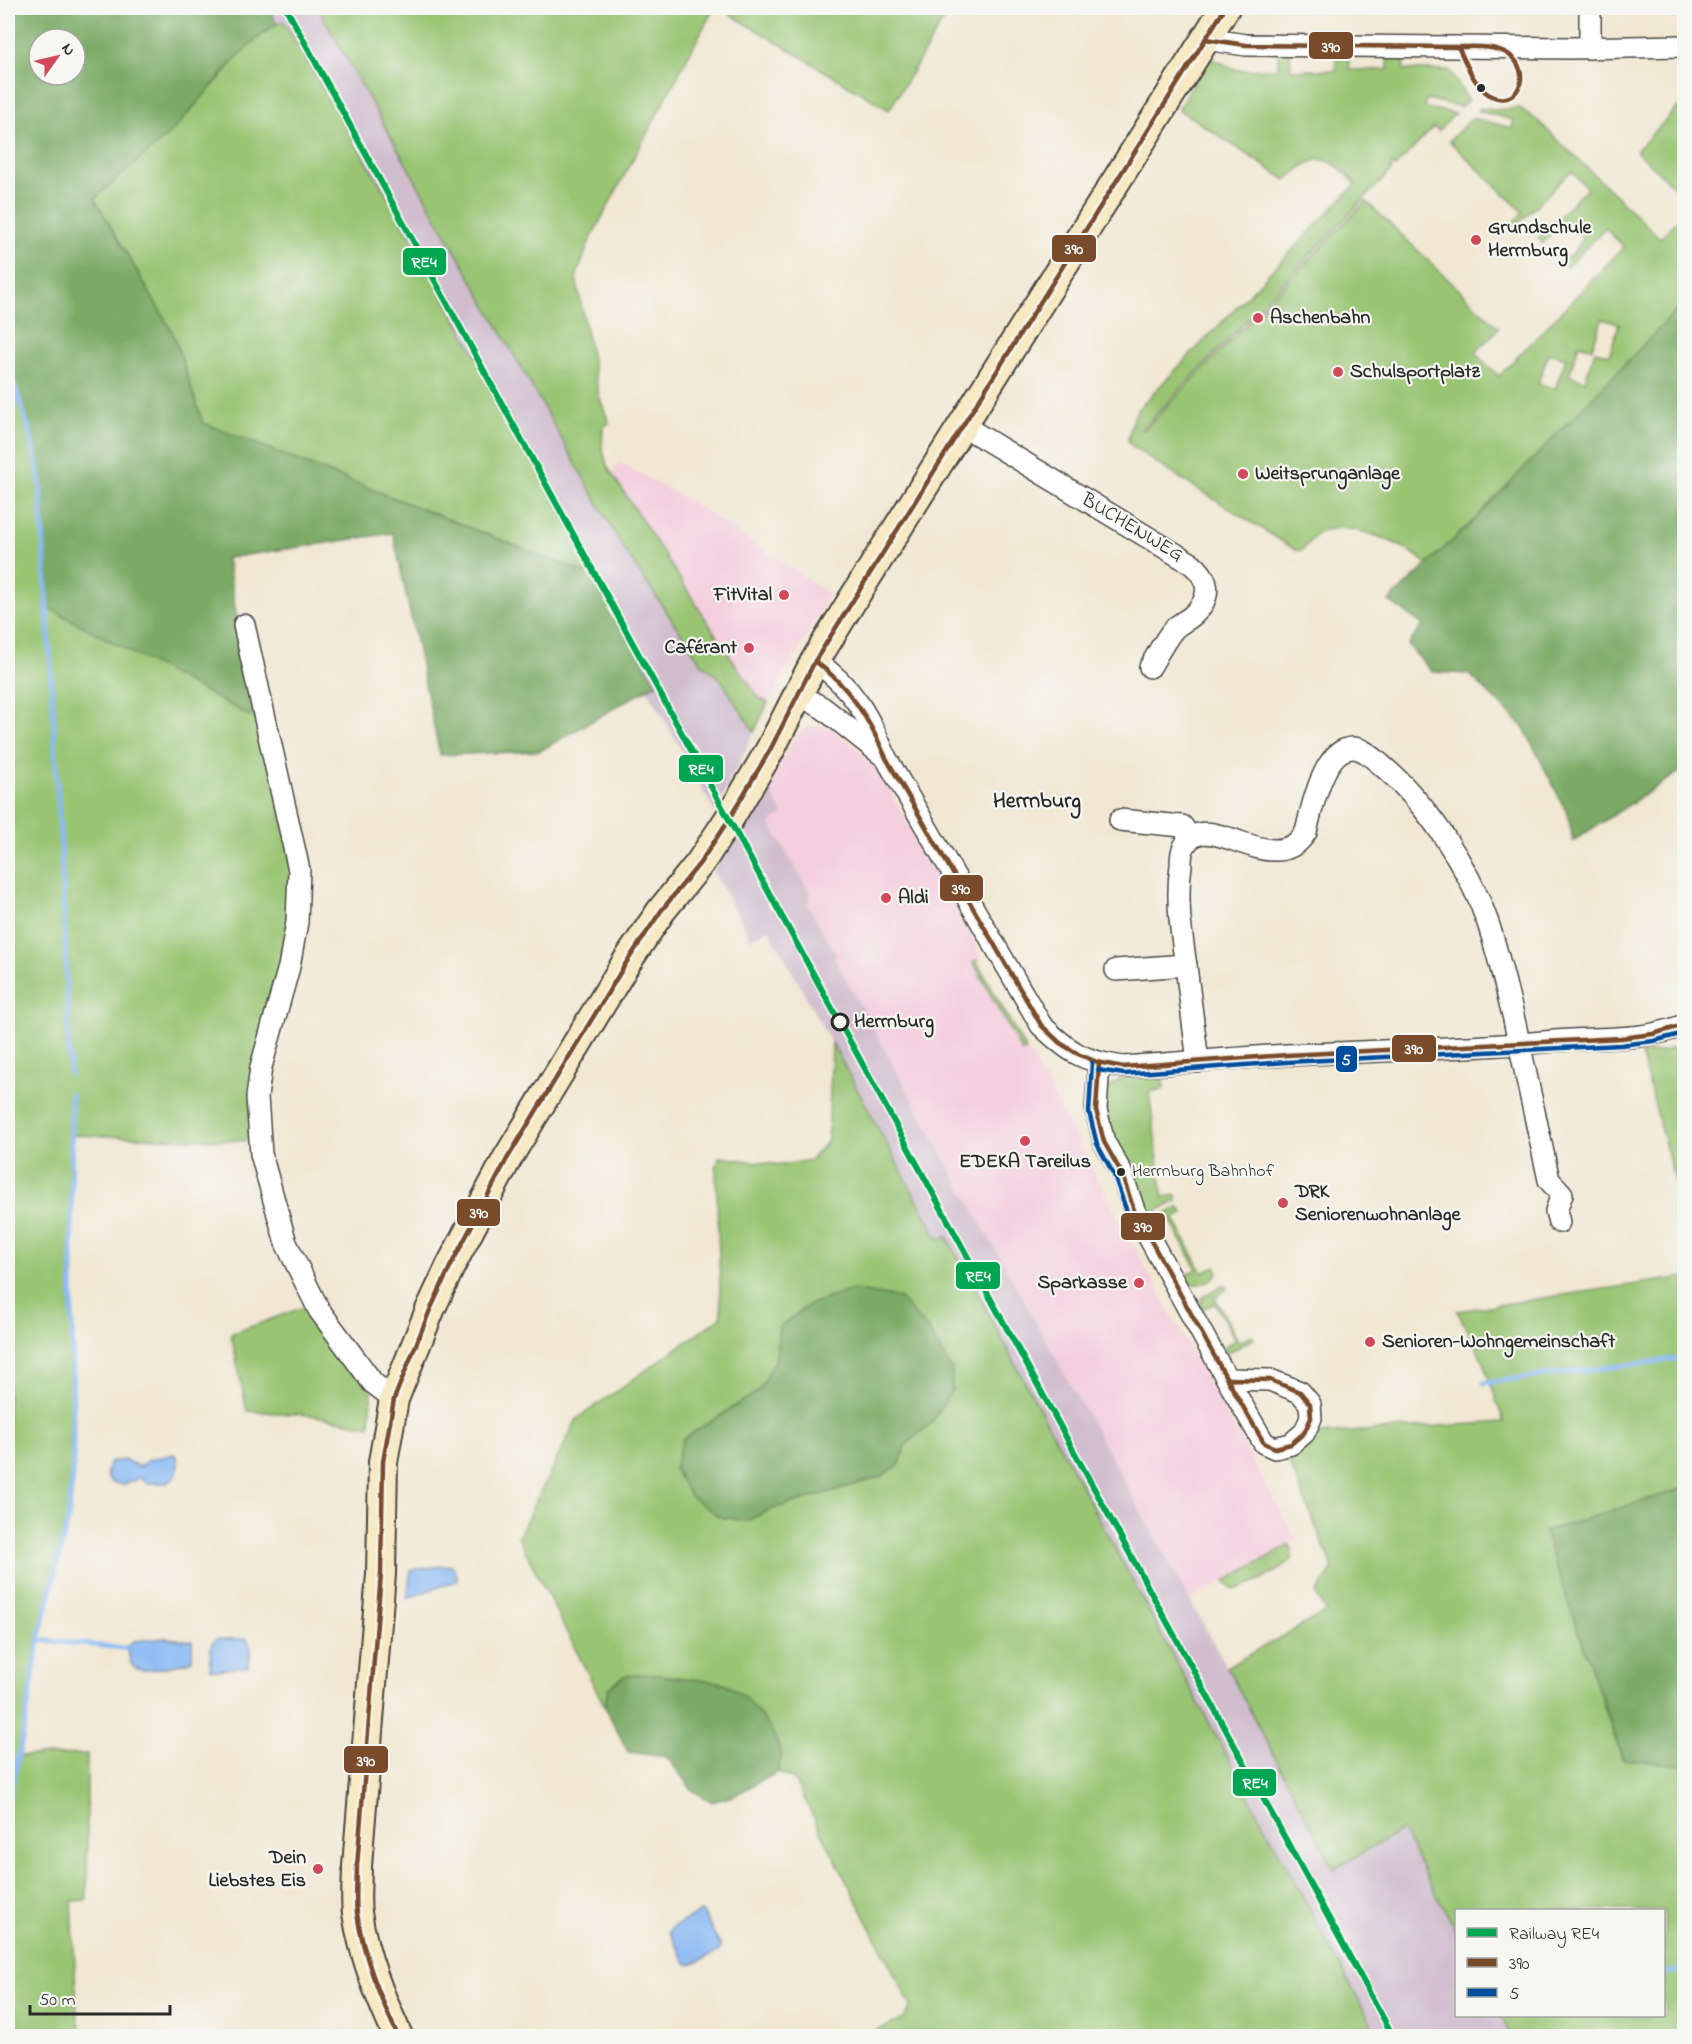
<svg xmlns="http://www.w3.org/2000/svg" width="1692" height="2044" viewBox="0 0 1692 2044" font-family="'Indie Flower',sans-serif">
  <style>
    .built { fill: #f4cfde }
    .industrial { fill: #d0bdce }
    .green { fill: #99c573; stroke: #62784f; stroke-width: 1.5; fill-rule: evenodd }
    .forest { fill: #7aaa65; stroke: #526a48; stroke-width: 1.5; fill-rule: evenodd }
    .water { fill: #89b9f4; stroke: #5a7290; stroke-width: 1.5 }
    .lines { fill: none; stroke-linecap: round; stroke-linejoin: round }
    .stream { stroke: #89b9f4; stroke-width: 5 }
    .minor-casing { stroke: #494744; stroke-width: 24 }
    .secondary-casing { stroke: #494744; stroke-width: 32 }
    .minor { stroke: #fff; stroke-width: 21 }
    .secondary { stroke: #f6e9c3; stroke-width: 28 }
    .bus-1-casing { stroke: #f6f6f2; stroke-width: 9 }
    .bus-2-casing { stroke: #f6f6f2; stroke-width: 9 }
    .bus-1 { stroke: #7a4b2a; stroke-width: 4.5 }
    .bus-2 { stroke: #004d9e; stroke-width: 4.5 }
    .rail-1-casing { stroke: #f6f6f2; stroke-width: 10 }
    .rail-1 { stroke: #00a651; stroke-width: 6 }
    .bus-dot { fill: #2b2b2b; stroke: #f6f6f2; stroke-width: 2 }
    .poi-dot { fill: #d1495b; stroke: #f6f6f2; stroke-width: 2 }
    .stop-dot { fill: #f6f6f2; stroke: #2b2b2b; stroke-width: 3 }
    .labels { text-anchor: middle; dominant-baseline: central; stroke-width: 4.5; stroke-linejoin: round; paint-order: stroke }
    .bus-label { font-size: 18px; fill: #2b2b2b; stroke: #f6f6f2; text-anchor: start }
    .poi-label { font-size: 20px; font-weight: bold; fill: #2b2b2b; stroke: #f6f6f2; text-anchor: start }
    .street-label { font-size: 20px; fill: #2b2b2b; stroke: #f6f6f2 }
    .stop-label { font-size: 20px; font-weight: bold; fill: #2b2b2b; stroke: #f6f6f2; text-anchor: start }
    .quarter-label { font-size: 22px; font-weight: bold; fill: #2b2b2b; stroke: #f6f6f2 }
    .line-badge { stroke: #f6f6f2; stroke-width: 2 }
    .badge-label { font-size: 16px; text-anchor: middle; font-weight: bold; fill: #fff }
  </style>
  <rect width="100%" height="100%" fill="#f6f6f2"/>
  <filter id="ink" filterUnits="userSpaceOnUse"><feTurbulence type="fractalNoise" baseFrequency=".0167" numOctaves="2"/><feDisplacementMap in="SourceGraphic" scale="12" xChannelSelector="R" yChannelSelector="G"/><feConvolveMatrix kernelMatrix="1 2 1 2 8 2 1 2 1" color-interpolation-filters="sRGB"/></filter>
  <filter id="wash" filterUnits="userSpaceOnUse"><feTurbulence type="fractalNoise" baseFrequency=".008" numOctaves="4" result="noise"/><feDisplacementMap in="SourceGraphic" scale="24" xChannelSelector="R" yChannelSelector="G"/><feGaussianBlur stdDeviation="1.35" result="paint"/><feColorMatrix in="noise" values="0 0 0 0 0 0 0 0 0 0 0 0 0 0 0 0 0 1.4 0 .05"/><feComposite in="paint" operator="in"/></filter>
  <g filter="url(#wash)">
    <rect width="100%" height="100%" fill="#f1e7d2"/>
    <!-- built -->
    <g class="built">
      <polygon points="619,462 691,502 830,594 768,703 759,698 727,652 612,474"/>
      <polygon points="812,726 823,727 834,731 855,746 877,770 889,790 982,957 973,963 1022,1051 1026,1050 1031,1055 1198,1364 1297,1540 1190,1600 834,958 837,956 808,904 811,895 770,822 767,785 796,736 804,729"/>
    </g>
    <!-- industrial -->
    <g class="industrial">
      <polygon points="268,8 318,8 625,551 702,664 720,678 754,732 715,812 647,688 600,614 403,248"/>
      <polygon points="767,785 783,814 770,823 811,895 808,905 837,956 834,958 1227,1667 1334,1868 1402,1830 1456,1931 1456,2016 1501,2016 1511,2036 1378,2036 947,1237 939,1241 769,929 751,939 712,870"/>
    </g>
    <!-- green -->
    <g class="green">
      <polygon points="318,8 714,8 590,240 576,278 599,396 609,423 603,427 602,446 607,466 727,652 759,698 768,703 754,732 720,678 702,664 625,551"/>
      <polygon points="720,8 951,8 889,110"/>
      <polygon points="283,21 401,219 598,578 203,423 173,333 95,199 219,80 240,53 266,30"/>
      <path d="M1278,50H1290L1291,70H1336V58H1349V70H1388V56L1403,57L1404,70H1449L1468,100L1461,107L1426,99L1424,107L1455,114L1438,131L1434,127L1395,167L1392,164L1391,171L1142,429H1145L1366,201L1499,328L1475,353L1499,376L1624,247L1605,228L1567,267L1560,260C1572,257 1579,249 1582,237L1576,226C1560,221 1550,231 1543,244L1538,238L1587,188L1571,171L1514,228L1511,225L1523,212L1449,141L1472,118L1512,128L1514,120L1478,111L1481,108L1494,110L1520,108L1538,121L1660,238L1684,214V303L1472,522L1427,564C1406,545 1351,520 1322,531C1313,535 1309,544 1302,550H1296L1159,465L1131,445L1128,441L1131,426L1137,410L1356,184C1326,153 1318,152 1286,180L1178,109L1209,57L1237,70L1278,69ZM1602,319L1619,324L1609,355L1595,351L1585,381L1569,375L1579,344L1592,348ZM1549,353L1566,358L1555,389L1538,383Z"/>
      <polygon points="1684,101 1684,196 1636,151"/>
      <path d="M8,370C24,408 34,442 40,483L261,722L294,871L289,924L252,1141L72,1135L73,1469L68,1519L39,1640L18,1756L87,1754V1900L72,1901L77,2014L82,2036H8Z"/>
      <polygon points="976,960 1026,1050 1022,1052 973,962"/>
      <path d="M832,1043L939,1240L947,1237L1378,2036H863L904,2019L911,2006L794,1779L778,1772L782,1754L744,1696L724,1683L649,1674L624,1676L608,1689L605,1707L518,1537L577,1419L721,1317L716,1169L719,1157L782,1165L811,1160L828,1140ZM779,1327L952,1390L933,1421L905,1446L900,1464L880,1477L772,1509L746,1521L683,1439L759,1391L776,1359Z"/>
      <polygon points="1684,1043 1684,1216 1641,1054 1663,1051"/>
      <path d="M1157,1073L1163,1080L1164,1089L1149,1092L1163,1197L1176,1195L1177,1201L1150,1214C1136,1189 1081,1104 1116,1082C1127,1075 1144,1075 1157,1073Z"/>
      <path d="M1180,1207L1183,1213L1174,1219L1203,1273L1215,1266L1218,1272C1213,1281 1199,1287 1189,1283L1184,1276L1197,1269L1170,1220L1157,1227L1153,1220Z"/>
      <polygon points="1684,1277 1684,1488 1545,1532 1622,1759 1684,1765 1684,2036 1511,2036 1501,2016 1664,2016 1664,1910 1456,1910 1456,1931 1402,1830 1334,1869 1227,1667 1326,1612 1316,1594 1333,1568 1286,1455 1317,1434 1504,1422 1481,1357 1457,1311"/>
      <path d="M1221,1286H1226L1227,1289L1215,1297L1239,1342L1252,1335L1254,1339L1229,1352L1225,1351L1223,1347L1235,1340L1215,1303L1203,1309L1200,1304C1202,1295 1213,1291 1221,1286Z"/>
      <polygon points="307,1306 372,1392 370,1426 310,1415 247,1411 231,1334"/>
      <path d="M1289,1545C1291,1549 1293,1554 1292,1558C1288,1569 1245,1587 1234,1590L1225,1581Z"/>
    </g>
    <!-- forest -->
    <g class="forest">
      <path d="M8,8H268L277,24C233,52 205,99 168,135C144,157 118,176 95,199L173,333L203,423L598,578L656,684L540,751L440,755L393,533L227,558L238,625L261,722L47,607C44,555 45,501 35,449C30,422 19,396 8,370ZM39,39H75V75H39Z"/>
      <polygon points="1684,303 1684,769 1573,841 1568,815 1524,728 1469,674 1432,672 1408,645 1423,625 1389,601 1472,522"/>
      <polygon points="853,1290 899,1298 928,1329 952,1370 952,1390 933,1421 905,1446 900,1464 880,1477 772,1509 746,1521 720,1517 690,1496 674,1469 683,1439 759,1391 776,1359 779,1327 810,1304"/>
      <polygon points="1684,1488 1684,1765 1623,1759 1544,1532"/>
      <polygon points="649,1674 724,1683 744,1696 770,1727 782,1754 778,1772 733,1796 712,1802 692,1790 667,1757 628,1752 605,1707 608,1689 624,1676"/>
    </g>
    <!-- water -->
    <g class="water">
      <path d="M174,1454L177,1457C182,1482 168,1484 147,1483L140,1477C125,1489 98,1487 110,1462L125,1460L140,1467L148,1460Z"/>
      <polygon points="452,1565 458,1578 456,1581 407,1598 411,1570"/>
      <path d="M166,1638L192,1641V1660C182,1664 144,1674 135,1668C128,1663 131,1653 124,1648L134,1641Z"/>
      <polygon points="218,1639 247,1639 251,1648 249,1666 215,1670 211,1669 211,1647 213,1641"/>
      <polygon points="700,1912 703,1913 721,1947 719,1951 691,1965 686,1963 669,1932 670,1929"/>
    </g>
    <g class="lines">
      <!-- stream -->
      <g class="stream">
        <path d="M8,370C24,408 34,442 40,483L61,849L70,1074"/>
        <polyline points="1484,1383 1684,1358"/>
        <polyline points="39,1640 124,1648"/>
        <polyline points="8,1803 22,1740 39,1640 68,1519 73,1469 71,1094"/>
        <polyline points="1664,1973 1684,1970"/>
      </g>
    </g>
  </g>
  <g filter="url(#ink)">
    <g class="lines">
      <defs>
        <g id="minor">
          <polyline points="1205,39 1246,45 1572,48 1684,46"/>
          <polyline points="1590,48 1590,8"/>
          <path d="M962,425L1192,564C1212,581 1211,599 1192,616C1186,621 1178,624 1173,630C1164,641 1157,655 1150,667"/>
          <polyline points="244,625 299,870 297,922 289,967 261,1067 257,1097 261,1154 286,1243 319,1310 373,1383 394,1399"/>
          <path d="M815,661C853,687 869,717 886,758L1041,1025C1070,1053 1083,1061 1123,1067C1178,1063 1232,1058 1287,1055C1376,1051 1465,1049 1555,1041C1599,1037 1643,1042 1684,1025"/>
          <polyline points="798,694 823,708 881,754"/>
          <polyline points="1120,820 1182,826 1191,838"/>
          <polyline points="1116,970 1186,965"/>
          <path d="M1198,1062C1194,1030 1190,998 1186,966C1181,932 1176,899 1181,865C1181,860 1181,852 1184,847C1206,803 1274,884 1306,832C1311,810 1323,755 1347,749C1359,745 1370,755 1379,763C1426,802 1468,865 1488,923C1498,953 1505,984 1513,1015C1525,1070 1537,1125 1549,1180L1562,1194L1556,1211L1559,1222"/>
          <polyline points="1099,1063 1096,1110 1104,1142 1121,1172 1134,1210 1227,1379 1264,1443 1275,1448 1291,1444 1304,1433 1311,1418 1310,1404 1300,1392 1270,1380 1227,1379"/>
        </g>
        <path id="secondary" d="M398,2036C380,1997 364,1957 357,1913C355,1898 357,1882 357,1866L381,1574L383,1462L394,1399L430,1310L451,1265L507,1159L626,963L661,911L700,863L729,819L770,750L815,661L853,599L1225,8"/>
      </defs>
      <!-- minor casing -->
      <use href="#minor" class="minor-casing"/>
      <!-- secondary casing -->
      <use href="#secondary" class="secondary-casing"/>
      <!-- minor -->
      <use href="#minor" class="minor"/>
      <!-- secondary -->
      <use href="#secondary" class="secondary"/>
      <defs>
        <g id="bus-1">
          <polyline points="1205,39 1246,45 1458,47"/>
          <path d="M1458,47C1474,47 1494,45 1508,54C1534,71 1518,112 1488,94C1473,84 1466,62 1458,47Z"/>
          <path d="M815,661C850,687 869,719 886,758L1041,1025L1060,1043L1078,1054L1097,1062L1123,1067L1287,1055L1621,1038L1653,1034L1684,1025"/>
          <polyline points="1099,1063 1096,1110 1104,1142 1121,1172 1134,1210 1227,1379"/>
          <polygon points="1227,1379 1270,1380 1300,1392 1310,1404 1311,1418 1304,1433 1291,1444 1275,1448 1264,1443"/>
          <path d="M398,2036C380,1997 363,1956 357,1913C355,1897 357,1881 357,1866L381,1574L383,1462L394,1399L430,1310L451,1265L507,1159L626,963L661,911L700,863L729,819L770,750L815,661L1225,8"/>
        </g>
        <g id="bus-2">
          <polyline points="1092,1063 1089,1112 1097,1144 1114,1175 1127,1212"/>
          <polyline points="1098,1070 1124,1074 1287,1062 1621,1045 1654,1041 1684,1033"/>
        </g>
      </defs>
      <!-- bus-1 casing -->
      <use href="#bus-1" class="bus-1-casing"/>
      <!-- bus-2 casing -->
      <use href="#bus-2" class="bus-2-casing"/>
      <!-- bus-1 -->
      <use href="#bus-1" class="bus-1"/>
      <!-- bus-2 -->
      <use href="#bus-2" class="bus-2"/>
      <defs>
        <polyline id="rail-1" points="286,8 1393,2036"/>
      </defs>
      <!-- rail-1 casing -->
      <use href="#rail-1" class="rail-1-casing"/>
      <!-- rail-1 -->
      <use href="#rail-1" class="rail-1"/>
    </g>
  </g>
  <!-- markers -->
  <g class="bus-dot">
    <circle cx="1481" cy="88" r="5"/>
    <circle cx="1121" cy="1172" r="5"/>
  </g>
  <g class="poi-dot">
    <circle cx="1476" cy="240" r="6"/>
    <circle cx="1258" cy="318" r="6"/>
    <circle cx="1338" cy="372" r="6"/>
    <circle cx="1243" cy="474" r="6"/>
    <circle cx="784" cy="595" r="6"/>
    <circle cx="749" cy="648" r="6"/>
    <circle cx="886" cy="898" r="6"/>
    <circle cx="1025" cy="1141" r="6"/>
    <circle cx="1283" cy="1203" r="6"/>
    <circle cx="1139" cy="1283" r="6"/>
    <circle cx="1370" cy="1342" r="6"/>
    <circle cx="318" cy="1869" r="6"/>
  </g>
  <circle class="stop-dot" cx="840" cy="1022" r="8"/>
  <g class="labels">
    <!-- bus labels -->
    <g class="bus-label">
      <text x="1132" y="1172">Herrnburg Bahnhof</text>
    </g>
    <!-- poi labels -->
    <g class="poi-label">
      <text x="1488" y="228">Grundschule<tspan x="1488" dy="23">Herrnburg</tspan></text>
      <text x="1270" y="318">Aschenbahn</text>
      <text x="1350" y="372">Schulsportplatz</text>
      <text x="1255" y="474">Weitsprunganlage</text>
      <text x="772" y="595" text-anchor="end">FitVital</text>
      <text x="737" y="648" text-anchor="end">Caférant</text>
      <text x="898" y="898">Aldi</text>
      <text x="1025" y="1162" text-anchor="middle">EDEKA Tareilus</text>
      <text x="1295" y="1192">DRK<tspan x="1295" dy="23">Seniorenwohnanlage</tspan></text>
      <text x="1127" y="1283" text-anchor="end">Sparkasse</text>
      <text x="1382" y="1342">Senioren-Wohngemeinschaft</text>
      <text x="306" y="1858" text-anchor="end">Dein<tspan x="306" dy="23">Liebstes Eis</tspan></text>
    </g>
    <!-- street labels -->
    <g class="street-label">
      <text transform="translate(1132 528) rotate(31)">BUCHENWEG</text>
    </g>
    <!-- stop labels -->
    <g class="stop-label">
      <text x="854" y="1022">Herrnburg</text>
    </g>
    <!-- quarter labels -->
    <g class="quarter-label">
      <text x="1037" y="802">Herrnburg</text>
    </g>
  </g>
  <g class="line-badge">
    <rect x="1308" y="31" width="46" height="29" rx="6" fill="#7a4b2a"/>
    <rect x="1051" y="234" width="46" height="29" rx="6" fill="#7a4b2a"/>
    <rect x="402" y="247" width="45" height="29" rx="6" fill="#00a651"/>
    <rect x="678" y="754" width="46" height="29" rx="6" fill="#00a651"/>
    <rect x="939" y="874" width="45" height="28" rx="6" fill="#7a4b2a"/>
    <rect x="1391" y="1034" width="46" height="29" rx="6" fill="#7a4b2a"/>
    <rect x="1335" y="1045" width="23" height="28" rx="6" fill="#004d9e"/>
    <rect x="456" y="1198" width="45" height="29" rx="6" fill="#7a4b2a"/>
    <rect x="1120" y="1212" width="46" height="29" rx="6" fill="#7a4b2a"/>
    <rect x="955" y="1261" width="46" height="29" rx="6" fill="#00a651"/>
    <rect x="343" y="1745" width="46" height="29" rx="6" fill="#7a4b2a"/>
    <rect x="1232" y="1768" width="45" height="29" rx="6" fill="#00a651"/>
  </g>
  <g class="badge-label">
    <text x="1331" y="52">390</text>
    <text x="1074" y="254">390</text>
    <text x="424" y="267">RE4</text>
    <text x="701" y="774">RE4</text>
    <text x="961" y="894">390</text>
    <text x="1414" y="1054">390</text>
    <text x="1346" y="1065">5</text>
    <text x="479" y="1218">390</text>
    <text x="1143" y="1232">390</text>
    <text x="978" y="1281">RE4</text>
    <text x="366" y="1766">390</text>
    <text x="1255" y="1788">RE4</text>
  </g>
  <!-- margin -->
  <rect width="1692" height="2044" fill="none" stroke="#f6f6f2" stroke-width="30"/>
  <!-- legend -->
  <rect x="1455" y="1909" width="210" height="108" fill="#f6f6f2" stroke="#a5a5a2" stroke-width="1.5"/>
  <rect x="1467" y="1928" width="30" height="9" fill="#00a651" stroke="#a5a5a2" stroke-width="1.5"/>
  <text x="1509" y="1939" font-size="18" fill="#2b2b2b">Railway RE4</text>
  <rect x="1467" y="1958" width="30" height="9" fill="#7a4b2a" stroke="#a5a5a2" stroke-width="1.5"/>
  <text x="1509" y="1969" font-size="18" fill="#2b2b2b">390</text>
  <rect x="1467" y="1988" width="30" height="9" fill="#004d9e" stroke="#a5a5a2" stroke-width="1.5"/>
  <text x="1509" y="1999" font-size="18" fill="#2b2b2b">5</text>
  <!-- north arrow -->
  <g transform="translate(57 57) rotate(56)"><circle r="28" fill="#f6f6f2" stroke="#a5a5a2" stroke-width="1.5"/>
  <path d="M0-4.5L10 22L0 15L-10 22Z" fill="#d1495b"/>
  <text y="-9" font-size="16" font-weight="bold" text-anchor="middle" fill="#2b2b2b">N</text>
  </g>
  <!-- scale -->
  <path d="M30 2005v9h140v-9" fill="none" stroke="#2b2b2b" stroke-width="3"/>
  <text x="39" y="2005" font-size="18" fill="#2b2b2b" stroke="#f6f6f2" stroke-width="4.5" paint-order="stroke">50 m</text>
</svg>
